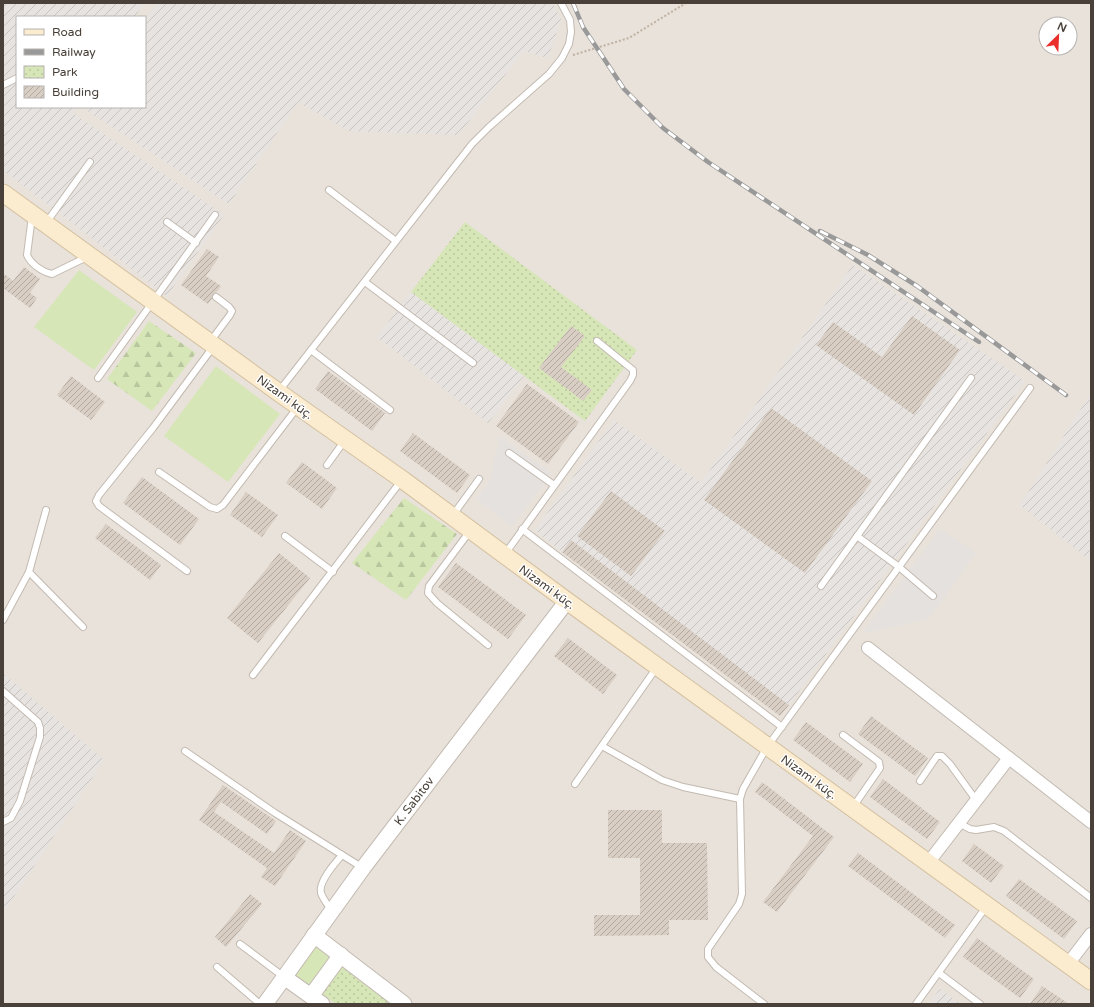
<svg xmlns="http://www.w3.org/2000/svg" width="1094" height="1007" viewBox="0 0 1094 1007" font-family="'Varela Round',sans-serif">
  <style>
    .residential { fill: #e8e2da; fill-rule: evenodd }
    .industrial { fill: url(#industrial-furrows) }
    .grass { fill: #d7e6b7 }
    .forest { fill: url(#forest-firs) }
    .park { fill: url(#park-dots) }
    .parking { fill: #e4e1df }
    .building { fill: url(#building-hatch) }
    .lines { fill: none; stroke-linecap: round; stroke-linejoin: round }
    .service-casing { stroke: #c3bab1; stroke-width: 8 }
    .minor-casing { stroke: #c3bab1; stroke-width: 14 }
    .tertiary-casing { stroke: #c3bab1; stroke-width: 17 }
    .secondary-casing { stroke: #d4c0a0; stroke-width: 19 }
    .path { stroke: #c0b1a1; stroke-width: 2; stroke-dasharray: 2 2; stroke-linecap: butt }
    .service { stroke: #fff; stroke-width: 6 }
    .minor { stroke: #fff; stroke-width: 12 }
    .tertiary { stroke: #fff; stroke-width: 15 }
    .secondary { stroke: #fbebcf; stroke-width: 17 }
    .rail-casing { stroke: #999; stroke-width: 4.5 }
    .rail { stroke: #fff; stroke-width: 3; stroke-dasharray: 9; stroke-linecap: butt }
    .labels { text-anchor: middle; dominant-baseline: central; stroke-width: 3; stroke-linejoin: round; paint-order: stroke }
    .street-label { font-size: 12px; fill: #494139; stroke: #fff }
  </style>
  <defs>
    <pattern id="industrial-furrows" width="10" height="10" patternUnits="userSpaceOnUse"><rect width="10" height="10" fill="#e7e3e0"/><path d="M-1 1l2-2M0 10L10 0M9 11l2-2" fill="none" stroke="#c8c4c1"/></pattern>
    <pattern id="forest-firs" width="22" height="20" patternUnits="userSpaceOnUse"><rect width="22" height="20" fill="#d7e6b7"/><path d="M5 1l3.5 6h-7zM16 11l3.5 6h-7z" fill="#bac69e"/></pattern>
    <pattern id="park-dots" width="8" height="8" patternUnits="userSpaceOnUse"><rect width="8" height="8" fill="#d7e6b7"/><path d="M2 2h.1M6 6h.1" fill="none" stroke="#bac69e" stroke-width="1.8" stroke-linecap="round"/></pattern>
    <pattern id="building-hatch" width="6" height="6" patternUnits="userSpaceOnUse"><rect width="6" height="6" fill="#d9cec4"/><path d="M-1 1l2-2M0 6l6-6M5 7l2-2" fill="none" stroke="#b2a9a0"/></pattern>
  </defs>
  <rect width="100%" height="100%" fill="#f5f1eb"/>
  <!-- residential -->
  <path class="residential" d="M3,3H1091V1004H3ZM17,17H145V107H17ZM1046,24H1070V48H1046Z"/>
  <!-- industrial -->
  <g class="industrial">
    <polygon points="3,3 144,3 135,17 17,17 17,107 77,107 73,113 224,215 167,296 3,170"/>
    <polygon points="157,3 553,3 561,20 548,58 524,51 458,135 349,131 298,102 229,204 86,110 88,107 145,107 145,21"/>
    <polygon points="853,265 1025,381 789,705 562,552 535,530 614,420 701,483"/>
    <polygon points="411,292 524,376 488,423 377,337"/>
    <polygon points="1091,393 1091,561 1020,505"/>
    <polygon points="3,673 104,760 3,913"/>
    <polygon points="940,989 961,1004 929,1004"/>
  </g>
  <!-- grass -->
  <g class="grass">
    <polygon points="79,270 137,312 94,370 34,327"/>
    <polygon points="216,366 280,414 228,482 164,436"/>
    <polygon points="315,946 329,957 309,985 294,975"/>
  </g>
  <!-- forest -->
  <g class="forest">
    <polygon points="149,321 196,353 152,411 107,379"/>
    <polygon points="404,498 457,534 406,600 352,563"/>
  </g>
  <!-- park -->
  <g class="park">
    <polygon points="465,222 637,350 585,421 411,292"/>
    <polygon points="342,967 390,1004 336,1004 322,994"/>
  </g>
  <!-- parking -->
  <g class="parking">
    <polygon points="500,437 551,473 512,526 477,499 491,479"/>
    <polygon points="940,529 976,553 928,619 863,633"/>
  </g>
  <!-- building -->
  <g class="building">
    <polygon points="207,249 219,257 206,276 221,286 208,304 181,285"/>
    <polygon points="24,267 40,279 30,293 37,298 30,308 3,288 3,273 13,281"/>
    <polygon points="912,316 960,350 914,415 816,345 833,322 882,357"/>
    <polygon points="571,326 585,336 561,367 592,390 583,401 539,368"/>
    <polygon points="328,371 385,413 372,431 315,389"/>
    <polygon points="71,376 105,402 91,420 57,395"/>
    <polygon points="527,384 579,422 548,464 496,426"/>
    <polygon points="771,408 872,481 805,573 704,500"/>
    <polygon points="413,433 470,475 457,493 400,451"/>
    <polygon points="302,462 337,488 322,509 286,483"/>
    <polygon points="142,477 199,519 180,545 123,503"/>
    <polygon points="611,491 665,531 631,576 577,536"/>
    <polygon points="246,492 278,515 262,537 230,515"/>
    <polygon points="106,524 161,565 150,580 95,538"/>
    <polygon points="571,540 789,705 780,716 562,552"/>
    <polygon points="279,553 310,578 258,643 227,618"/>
    <polygon points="456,563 526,615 508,639 438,587"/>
    <polygon points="568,638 617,675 603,694 554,656"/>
    <polygon points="871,716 928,758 915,776 858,734"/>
    <polygon points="806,722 863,764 850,782 793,740"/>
    <polygon points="883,779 940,822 927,839 870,797"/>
    <polygon points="762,782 834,837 777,912 763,902 813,836 755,792"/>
    <polygon points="223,785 276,821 267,834 221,802 214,812 274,853 290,830 306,841 275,886 261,877 267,868 199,820"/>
    <polygon points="608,810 662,810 662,843 707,843 708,920 669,920 669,935 594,936 594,915 640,915 640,858 608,858"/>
    <polygon points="974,844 1004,866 991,883 962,861"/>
    <polygon points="858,853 955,925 945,938 848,866"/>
    <polygon points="1019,879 1077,921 1064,939 1006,896"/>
    <polygon points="250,894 262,904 226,947 215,937"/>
    <polygon points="977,938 1034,979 1020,998 963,957"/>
    <polygon points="1042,986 1069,1004 1030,1004"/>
  </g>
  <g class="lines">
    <defs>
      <g id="service">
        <polyline points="3,85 17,78"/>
        <polyline points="329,190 396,241"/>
        <path d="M32,216L27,255C31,264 42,272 52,274L87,257"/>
        <polyline points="167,222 196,243"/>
        <polyline points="46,223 90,162"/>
        <polyline points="365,282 473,363"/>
        <polyline points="210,342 230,315 232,311 229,307 216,297"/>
        <polyline points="311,350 390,410"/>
        <polyline points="98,378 215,215"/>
        <polyline points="279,391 472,144 489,127 549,74 562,58 569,44 571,32 570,20 561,3"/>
        <polyline points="509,453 554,485"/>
        <polyline points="327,465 345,440"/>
        <polyline points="159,472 210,507 217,509 223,505 297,408"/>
        <polyline points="453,515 479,479"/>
        <polyline points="522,529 782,727"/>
        <polyline points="470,531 429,586 428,593 437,603 488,645"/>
        <polyline points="285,536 333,572"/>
        <polyline points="857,536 899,567 933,596"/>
        <polyline points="505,554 630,381 633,375 633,370 597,341"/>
        <polyline points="187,571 99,506 96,501 99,495 153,428 213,347"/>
        <polyline points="29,572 83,627"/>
        <polyline points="821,586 971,378"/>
        <polyline points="3,620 29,572 46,510"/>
        <polyline points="253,675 401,481"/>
        <polyline points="3,691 38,722 40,728 40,737 20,801 11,818 3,822"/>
        <polyline points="843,735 879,762 880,768 853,807"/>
        <polyline points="602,746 662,780 683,787 740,799"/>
        <polyline points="185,751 275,813 363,868"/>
        <polyline points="920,781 937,756 942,756 950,764 976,800"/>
        <polyline points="575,784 657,667"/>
        <polyline points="959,823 970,829 976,830 994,827 1004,831 1091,898"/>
        <path d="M331,910C328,905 323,899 321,893C318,882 335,863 342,855"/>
        <polyline points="240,944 284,977"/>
        <polyline points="217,967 260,1004"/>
        <polyline points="939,973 980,1004"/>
        <polyline points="764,1004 716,967 708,957 708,949 739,904 742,894 740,799 743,789 767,747 1030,388"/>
        <polyline points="916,1004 986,907"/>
      </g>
      <g id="minor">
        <polyline points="868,648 1091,822"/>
        <polyline points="928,863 1009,758"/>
        <polyline points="1068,964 1091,934"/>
      </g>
      <g id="tertiary">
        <polyline points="314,935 404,1004"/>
        <polyline points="284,977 322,1004"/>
        <polyline points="311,996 341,955"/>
        <polyline points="265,1004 363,868 567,601"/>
      </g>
      <polyline id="secondary" points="3,193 278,392 403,480 567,601 1091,981"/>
    </defs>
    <!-- service casing -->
    <use href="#service" class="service-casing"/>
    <!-- minor casing -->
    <use href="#minor" class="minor-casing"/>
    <!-- tertiary casing -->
    <use href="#tertiary" class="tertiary-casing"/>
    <!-- secondary casing -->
    <use href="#secondary" class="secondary-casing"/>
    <!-- path -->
    <polyline class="path" points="573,55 629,38 686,3"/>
    <!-- service -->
    <use href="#service" class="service"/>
    <!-- minor -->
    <use href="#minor" class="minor"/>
    <!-- tertiary -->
    <use href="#tertiary" class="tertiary"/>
    <!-- secondary -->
    <use href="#secondary" class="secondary"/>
    <defs>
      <g id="rail">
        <polyline points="573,3 583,27 624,89 663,128 708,162 979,342"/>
        <polyline points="820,231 868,255 917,286 1066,395"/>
      </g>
    </defs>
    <!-- rail casing -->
    <use href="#rail" class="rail-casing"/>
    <!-- rail -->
    <use href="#rail" class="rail"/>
  </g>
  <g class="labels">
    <!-- street labels -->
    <g class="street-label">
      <text transform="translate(285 397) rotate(36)">Nizami küç.</text>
      <text transform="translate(547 587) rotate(36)">Nizami küç.</text>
      <text transform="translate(809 777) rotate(36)">Nizami küç.</text>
      <text transform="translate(414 801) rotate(-53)">K. Sabitov</text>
    </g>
  </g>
  <!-- border -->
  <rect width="1094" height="1007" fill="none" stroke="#494139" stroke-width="8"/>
  <!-- legend -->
  <rect x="16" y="16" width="130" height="92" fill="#ffffff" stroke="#b6b3b0"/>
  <rect x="24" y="29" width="20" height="6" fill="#fbebcf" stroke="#b6b3b0"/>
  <text x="52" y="36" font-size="12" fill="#494139">Road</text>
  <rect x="24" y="49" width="20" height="6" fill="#999999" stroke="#b6b3b0"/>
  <text x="52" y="56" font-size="12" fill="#494139">Railway</text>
  <rect x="24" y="66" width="20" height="12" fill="url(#park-dots)" stroke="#b6b3b0"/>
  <text x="52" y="76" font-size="12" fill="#494139">Park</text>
  <rect x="24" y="86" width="20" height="12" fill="url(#building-hatch)" stroke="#b6b3b0"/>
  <text x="52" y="96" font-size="12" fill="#494139">Building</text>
  <!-- north arrow -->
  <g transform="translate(1058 36) rotate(24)"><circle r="19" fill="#ffffff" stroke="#b6b3b0"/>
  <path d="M0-3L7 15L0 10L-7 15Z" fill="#eb302c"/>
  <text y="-6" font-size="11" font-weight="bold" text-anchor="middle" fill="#494139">N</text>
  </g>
</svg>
